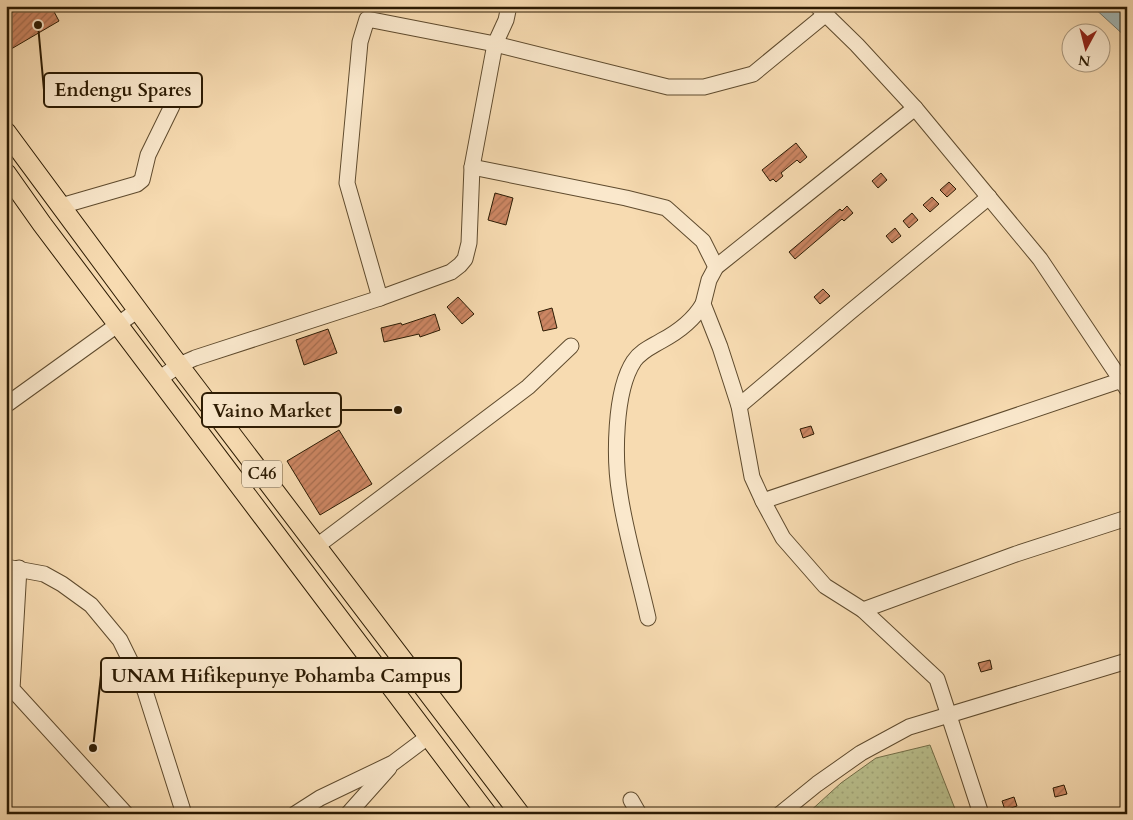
<svg xmlns="http://www.w3.org/2000/svg" width="1133" height="820" viewBox="0 0 1133 820" font-family="Cardo,serif">
  <style>
    .grass { fill: url(#grass-dots); stroke: #736e48 }
    .water { fill: #a2b8b7; stroke: #73796f }
    .building { fill: url(#building-hatch); stroke: #2c1b03 }
    .lines { fill: none; stroke-linecap: round; stroke-linejoin: round }
    .minor-casing { stroke: #5f4b2e; stroke-width: 17 }
    .major-casing { stroke: #2c1b03; stroke-width: 21 }
    .minor { stroke: #fae8cc; stroke-width: 15 }
    .major { stroke: #f7dbb1; stroke-width: 19 }
    .labels { text-anchor: middle; dominant-baseline: central; stroke-width: 4; stroke-linejoin: round; paint-order: stroke }
    .shield { fill: #fae8cc; stroke: #6a583f; stroke-width: 1 }
    .shield-label { font-size: 16px; font-weight: bold; fill: #2c1b03 }
    .leader { fill: none; stroke: #2c1b03; stroke-width: 2 }
    .callout-dot { fill: #2c1b03; stroke: #fae8cc; stroke-width: 2 }
    .callout { fill: #fae8cc; stroke: #2c1b03; stroke-width: 2 }
    .callout-label { font-size: 19px; text-anchor: middle; font-weight: bold; fill: #2c1b03 }
  </style>
  <defs>
    <pattern id="grass-dots" width="8" height="8" patternUnits="userSpaceOnUse" patternTransform="scale(1.25)"><rect width="8" height="8" fill="#bac18e"/><path d="M2 2h.1M6 6h.1" fill="none" stroke="#a0a579" stroke-width="1.8" stroke-linecap="round"/></pattern>
    <pattern id="building-hatch" width="6" height="6" patternUnits="userSpaceOnUse" patternTransform="scale(1.25)"><rect width="6" height="6" fill="#cc8663"/><path d="M-1 1l2-2M0 6l6-6M5 7l2-2" fill="none" stroke="#a66d4f"/></pattern>
  </defs>
  <rect width="100%" height="100%" fill="#f7dbb1"/>
  <filter id="stains"><feTurbulence type="fractalNoise" baseFrequency=".004" numOctaves="4"/><feColorMatrix values="0 0 0 0 .2 0 0 0 0 .09 0 0 0 0 .02 0 0 0 .5 -.17"/></filter>
  <radialGradient id="worn" r=".72"><stop offset=".6" stop-color="#630" stop-opacity="0"/><stop offset="1" stop-color="#630" stop-opacity=".3"/></radialGradient>
  <!-- grass -->
  <polygon class="grass" points="930,745 957,814 807,814 841,783 876,758"/>
  <!-- water -->
  <polygon class="water" points="1092,6 1127,6 1127,38"/>
  <!-- building -->
  <g class="building">
    <polygon points="24,6 51,6 59,21 6,52 6,16"/>
    <polygon points="796,143 807,157 800,163 797,160 781,173 783,176 776,182 773,179 770,181 762,170"/>
    <polygon points="881,173 887,180 878,188 872,181"/>
    <polygon points="949,182 956,189 947,197 940,190"/>
    <polygon points="495,193 513,198 506,225 488,220"/>
    <polygon points="932,197 939,204 930,212 923,205"/>
    <polygon points="847,206 853,213 844,221 842,219 795,259 789,252 840,209 842,211"/>
    <polygon points="912,213 918,220 909,228 903,221"/>
    <polygon points="895,228 901,236 892,243 886,236"/>
    <polygon points="823,289 830,296 820,304 814,297"/>
    <polygon points="458,297 474,314 462,324 447,307"/>
    <polygon points="552,308 557,328 543,331 538,312"/>
    <polygon points="435,314 440,330 420,337 419,334 384,342 381,328 401,323 402,325"/>
    <polygon points="328,329 337,353 304,365 296,340"/>
    <polygon points="811,426 814,434 803,438 800,429"/>
    <polygon points="339,430 372,484 320,515 287,461"/>
    <polygon points="990,660 992,669 981,672 978,663"/>
    <polygon points="1064,785 1067,794 1055,797 1053,788"/>
    <polygon points="1014,797 1017,806 1005,810 1002,801"/>
  </g>
  <g class="lines">
    <defs>
      <g id="minor">
        <polyline points="817,6 857,45 915,108 1040,259 1127,389"/>
        <polyline points="915,108 716,267 709,280 703,304 720,347 739,406 752,477 763,501 783,538 825,586 863,610 937,679 981,814"/>
        <polyline points="472,167 626,198 666,208 703,241 716,267"/>
        <polyline points="61,206 137,184 142,180 148,155 172,106"/>
        <polyline points="380,298 347,183 360,42 367,19 495,44 668,87 704,87 753,74 826,14"/>
        <polyline points="159,379 179,365 195,358 380,298 451,272 460,265 465,259 469,243 472,167 495,44 506,20 509,6"/>
        <polyline points="6,405 138,310"/>
        <polyline points="739,406 850,312 989,197"/>
        <polyline points="763,501 1122,380"/>
        <polyline points="317,546 528,387 571,346"/>
        <polyline points="6,567 44,574 62,584 91,605 120,640 145,691 184,814"/>
        <polyline points="19,568 12,689 126,814"/>
        <polyline points="863,610 1016,554 1127,518"/>
        <path d="M648,618C639,578 626,535 620,495C614,460 614,391 634,361C641,351 651,347 661,341C678,332 693,321 703,304"/>
        <polyline points="631,800 639,814"/>
        <polyline points="295,814 320,798 393,763 429,736"/>
        <polyline points="348,814 389,768"/>
        <polyline points="780,814 817,784 861,753 909,727 1127,661"/>
      </g>
      <g id="major">
        <polyline points="6,132 171,355 520,814"/>
        <polyline points="6,173 42,224 487,814"/>
      </g>
    </defs>
    <!-- minor casing -->
    <use href="#minor" class="minor-casing"/>
    <!-- major casing -->
    <use href="#major" class="major-casing"/>
    <!-- minor -->
    <use href="#minor" class="minor"/>
    <!-- major -->
    <use href="#major" class="major"/>
  </g>
  <g class="labels">
    <!-- shield labels -->
    <rect class="shield" x="242" y="460.5" width="40" height="27" rx="4"/>
    <g class="shield-label">
      <text x="262" y="474">C46</text>
    </g>
  </g>
  <!-- callouts -->
  <path class="leader" d="M38 25L44 90M398 410L341 410M93 748L101 675"/>
  <g class="callout-dot">
    <circle cx="38" cy="25" r="5"/>
    <circle cx="398" cy="410" r="5"/>
    <circle cx="93" cy="748" r="5"/>
  </g>
  <g class="callout">
    <rect x="44" y="73" width="158" height="34" rx="5"/>
    <rect x="202" y="393" width="139" height="34" rx="5"/>
    <rect x="101" y="658" width="360" height="34" rx="5"/>
  </g>
  <g class="callout-label">
    <text x="123" y="96">Endengu Spares</text>
    <text x="272" y="417">Vaino Market</text>
    <text x="281" y="682">UNAM Hifikepunye Pohamba Campus</text>
  </g>
  <!-- margin -->
  <rect width="1133" height="820" fill="none" stroke="#f7dbb1" stroke-width="25"/>
  <rect x="8" y="8" width="1118" height="805" fill="none" stroke="#2c1b03" stroke-width="2.5"/>
  <rect x="12" y="12" width="1108" height="795" fill="none" stroke="#2c1b03"/>
  <!-- north arrow -->
  <g transform="translate(1086 48) rotate(187)"><circle r="24" fill="#fae8cc" stroke="#a8967c"/>
  <path d="M0-4L9 19L0 12L-9 19Z" fill="#8f2418"/>
  <text y="-8" font-size="14" font-weight="bold" text-anchor="middle" fill="#2c1b03">N</text>
  </g>
  <rect width="100%" height="100%" filter="url(#stains)"/>
  <rect width="100%" height="100%" fill="url(#worn)"/>
</svg>
